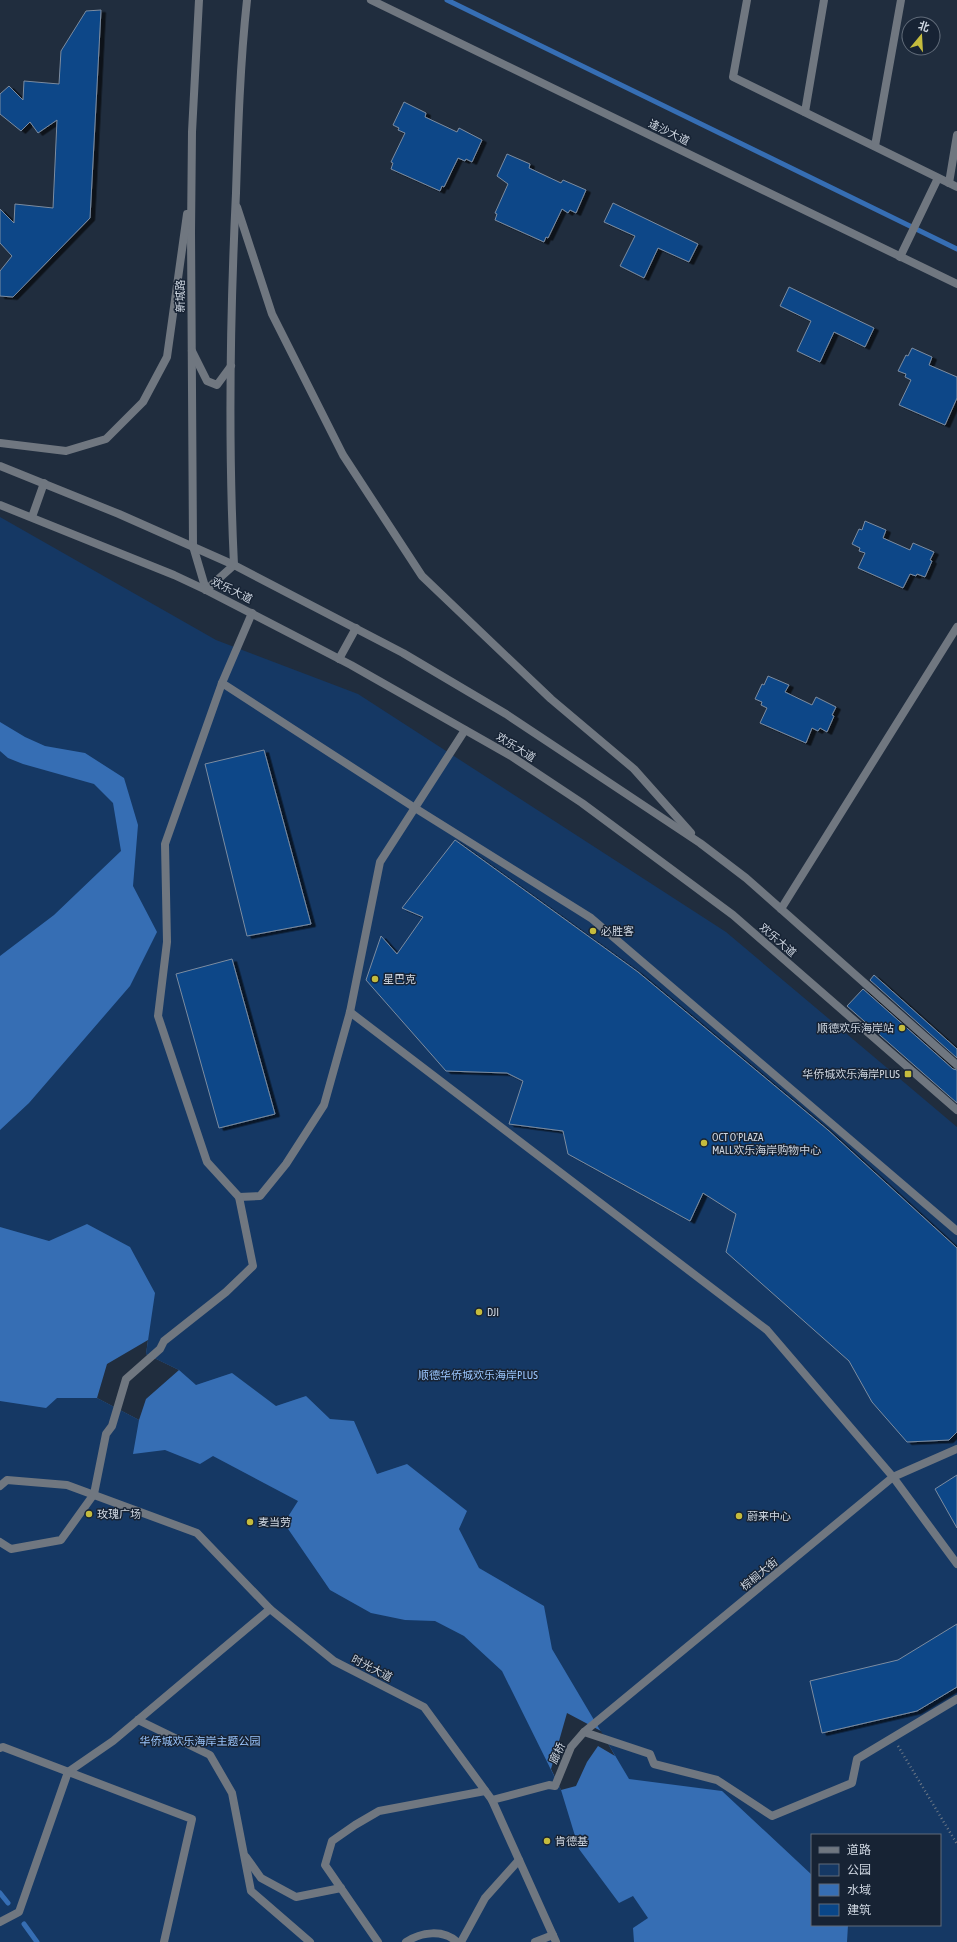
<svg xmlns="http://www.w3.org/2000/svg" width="957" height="1942" viewBox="0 0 957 1942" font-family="'Asap Condensed','Noto Sans SC',sans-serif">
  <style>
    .green { fill: #153864; fill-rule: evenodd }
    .water { fill: #366eb4 }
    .pier { fill: #202d3e }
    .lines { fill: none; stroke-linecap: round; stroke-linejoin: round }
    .stream { stroke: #366eb4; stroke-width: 5 }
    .building { fill: #094688; stroke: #7c8ca1; filter: url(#shadow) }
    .path { stroke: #6d7886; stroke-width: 2.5; stroke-dasharray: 1 3; stroke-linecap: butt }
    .service { stroke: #707780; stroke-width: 8 }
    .minor { stroke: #707780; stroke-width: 8 }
    .tertiary { stroke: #707780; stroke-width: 8 }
    .poi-dot { fill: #c5bc3d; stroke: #172334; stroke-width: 1.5 }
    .labels { text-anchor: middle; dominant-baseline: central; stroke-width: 3; stroke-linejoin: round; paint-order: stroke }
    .street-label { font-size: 11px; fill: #ced6e1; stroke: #172334 }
    .poi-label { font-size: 11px; fill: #ced6e1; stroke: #172334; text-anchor: start }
    .park-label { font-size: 11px; fill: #99c4fc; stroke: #172334 }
  </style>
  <defs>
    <filter id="shadow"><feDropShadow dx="4.5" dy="2.5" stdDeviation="0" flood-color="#0009"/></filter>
  </defs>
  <rect width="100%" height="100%" fill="#202d3e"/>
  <!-- green -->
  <path class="green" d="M0,517L216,640L358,694L726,932L957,1127V1942H0ZM812,1835H940V1925H812Z"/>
  <!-- water -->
  <g class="water">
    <polygon points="0,722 25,737 45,746 85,753 124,778 138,825 133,886 157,932 130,986 29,1103 0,1130 0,956 54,915 121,851 113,803 94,784 23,764 8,758 0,751"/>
    <polygon points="87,1224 130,1247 155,1293 146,1354 179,1370 196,1385 232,1373 276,1406 306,1396 330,1419 354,1421 377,1474 407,1464 467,1511 459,1529 479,1568 544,1606 552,1649 629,1779 722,1791 812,1875 812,1925 848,1925 847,1942 634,1942 633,1928 648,1918 633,1896 619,1903 579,1849 561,1790 502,1671 464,1636 435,1621 405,1620 371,1613 330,1590 284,1523 298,1501 213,1456 200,1464 165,1450 133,1454 139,1420 97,1398 57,1398 46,1408 0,1401 0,1227 49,1241"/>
  </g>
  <!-- pier -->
  <g class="pier">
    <polygon points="148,1340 146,1354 179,1370 146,1399 139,1420 97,1398 107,1364"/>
    <polygon points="567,1713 601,1731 615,1756 598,1746 587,1762 576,1786 561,1790 551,1769"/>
  </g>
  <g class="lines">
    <!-- stream -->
    <g class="stream">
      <polyline points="447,0 957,249"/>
      <polyline points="0,1893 8,1903"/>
      <polyline points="24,1924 37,1942"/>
    </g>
  </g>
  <!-- building -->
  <g class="building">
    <polygon points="101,10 90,218 13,297 0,296 0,271 12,256 0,243 0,209 14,223 15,204 53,208 57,120 38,133 30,122 21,131 0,114 0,94 9,86 23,100 24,81 59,84 61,51 86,11"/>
    <polygon points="404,102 426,113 425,117 457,132 459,128 482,140 472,162 466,159 465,161 458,158 444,187 442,186 440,191 391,169 393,163 391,162 405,133 398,130 399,128 393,125"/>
    <polygon points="507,154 530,164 529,168 561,183 563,180 586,190 576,213 570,210 568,213 562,209 548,238 546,237 544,242 495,220 497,214 495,213 508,184 497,176"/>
    <polygon points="613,203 698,244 689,262 658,248 644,278 620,266 635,236 604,222"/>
    <polygon points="789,287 874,328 865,347 834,332 820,362 797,351 811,321 780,306"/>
    <polygon points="912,348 932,357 929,365 957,377 957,398 945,425 899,405 911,380 905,377 906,374 898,371 906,355 908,356"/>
    <polygon points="865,521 886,530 883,538 910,550 913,543 934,552 930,560 932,561 925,577 917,574 916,576 910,574 903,588 858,568 865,553 859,551 860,548 852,544 859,529 862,530"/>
    <polygon points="768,676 789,685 785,692 812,705 816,697 836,707 832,715 834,716 827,732 820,728 818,731 812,728 806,743 760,723 767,708 761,705 762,702 755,699 762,684 764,685"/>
    <polygon points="264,750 311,924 247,936 205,764"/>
    <polygon points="455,840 638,972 828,1130 957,1248 957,1432 949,1440 907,1442 872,1402 849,1361 726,1252 736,1214 703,1193 690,1221 568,1154 563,1131 509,1124 523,1081 507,1073 446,1071 366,980 381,936 397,954 423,917 402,908"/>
    <polygon points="232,959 275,1114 219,1128 176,974"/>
    <polygon points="874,975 957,1049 957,1058 870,980"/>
    <polygon points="863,989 953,1069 957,1070 957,1103 847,1006"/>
    <polygon points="957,1475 957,1528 935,1489"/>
    <polygon points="957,1624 957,1687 917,1711 822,1733 810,1681 898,1660"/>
  </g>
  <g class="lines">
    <!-- path -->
    <polyline class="path" points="898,1746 957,1844"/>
    <!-- service -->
    <g class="service">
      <polyline points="138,1720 210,1755 232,1793 251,1891 310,1942"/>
      <polyline points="0,1748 3,1747 192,1819 164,1942"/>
      <polyline points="246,1857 261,1878 296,1897 341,1888"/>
      <polyline points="0,1922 19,1912 68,1772 113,1741 270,1609"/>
      <polyline points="378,1942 325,1865 332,1841 355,1825 379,1811 485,1791"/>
      <path d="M406,1942C421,1932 443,1929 457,1942"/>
      <polyline points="461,1942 485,1898 519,1860"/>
      <polyline points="535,1942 553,1935"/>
    </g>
    <!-- minor -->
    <g class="minor">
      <polyline points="371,0 957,284"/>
      <polyline points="747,0 733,77 957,187"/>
      <polyline points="805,112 824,0"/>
      <polyline points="875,146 901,0"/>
      <polyline points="949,183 957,135"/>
      <polyline points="900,257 938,178"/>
      <polyline points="252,613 222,683 165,844 167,942 158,1016 207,1162 239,1197 260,1196 286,1164 324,1105 350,1012 380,862 465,730"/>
      <polyline points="222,683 415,808 591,918 957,1231"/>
      <polyline points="781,909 957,627"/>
      <polyline points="350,1012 767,1330 893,1477 957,1564"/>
      <polyline points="0,1486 7,1480 67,1485 197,1533 270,1609 334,1661 424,1707 492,1800 556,1942"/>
      <polyline points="0,1542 11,1549 61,1540 94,1494 106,1434 112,1426 126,1379 160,1349 164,1341 226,1292 253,1266 239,1197"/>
      <polyline points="584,1732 650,1754 654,1764 717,1780 772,1816 852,1783 857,1759 957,1699"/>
      <polyline points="492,1800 549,1785 555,1786 571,1747 584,1732 893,1477 957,1449"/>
    </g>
    <!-- tertiary -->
    <g class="tertiary">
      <path d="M199,0L192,132L191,232L193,546L206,590L234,565C228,441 230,317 236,193C238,129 240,64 247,0"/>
      <polyline points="237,207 272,314 343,455 422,576 551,699 634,769 691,833"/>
      <polyline points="192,351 207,381 217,385 231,366"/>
      <polyline points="0,443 66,451 106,439 143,402 167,357 187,214"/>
      <polyline points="0,466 119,514 234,565 403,653 506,714 700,843 746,878 957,1065"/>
      <polyline points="0,505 174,575 206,590 351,665 511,756 582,803 733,915 957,1110"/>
      <polyline points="32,517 44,483"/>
      <polyline points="339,659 356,628"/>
    </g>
  </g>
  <!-- markers -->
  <g class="poi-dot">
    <circle cx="593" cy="931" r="4"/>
    <circle cx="375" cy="979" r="4"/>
    <circle cx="902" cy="1028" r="4"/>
    <rect x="904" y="1070" width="8" height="8" rx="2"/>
    <circle cx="704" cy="1143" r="4"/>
    <circle cx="479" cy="1312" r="4"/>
    <circle cx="89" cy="1514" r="4"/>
    <circle cx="739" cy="1516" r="4"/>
    <circle cx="250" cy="1522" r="4"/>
    <circle cx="547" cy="1841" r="4"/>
  </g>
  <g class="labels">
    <!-- street labels -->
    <g class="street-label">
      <text transform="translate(669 132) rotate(26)">逢沙大道</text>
      <text transform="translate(180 296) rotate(-90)">新城路</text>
      <text transform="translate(232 590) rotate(26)">欢乐大道</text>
      <text transform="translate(516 747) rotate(32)">欢乐大道</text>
      <text transform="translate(778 940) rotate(41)">欢乐大道</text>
      <text transform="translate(759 1574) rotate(-39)">棕榈大街</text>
      <text transform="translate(372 1668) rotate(27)">时光大道</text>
      <text transform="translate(557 1753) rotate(-65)">廊桥</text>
    </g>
    <!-- poi labels -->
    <g class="poi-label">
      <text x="601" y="931">必胜客</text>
      <text x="383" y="979">星巴克</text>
      <text x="894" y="1028" text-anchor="end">顺德欢乐海岸站</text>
      <text x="900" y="1074" text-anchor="end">华侨城欢乐海岸PLUS</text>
      <text x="712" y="1137">OCT O'PLAZA<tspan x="712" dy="13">MALL欢乐海岸购物中心</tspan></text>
      <text x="487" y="1312">DJI</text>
      <text x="97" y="1514">玫瑰广场</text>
      <text x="747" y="1516">蔚来中心</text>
      <text x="258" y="1522">麦当劳</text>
      <text x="555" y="1841">肯德基</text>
    </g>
    <!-- park labels -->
    <g class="park-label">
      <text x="478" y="1375">顺德华侨城欢乐海岸PLUS</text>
      <text x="200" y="1741">华侨城欢乐海岸主题公园</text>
    </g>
  </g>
  <!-- legend -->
  <rect x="811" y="1834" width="130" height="92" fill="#172334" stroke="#606b79"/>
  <rect x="819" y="1847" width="20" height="6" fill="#707780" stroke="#606b79"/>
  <text x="847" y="1854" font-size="12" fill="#ced6e1">道路</text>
  <rect x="819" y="1864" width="20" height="12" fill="#153864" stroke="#606b79"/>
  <text x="847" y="1874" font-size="12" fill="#ced6e1">公园</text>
  <rect x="819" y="1884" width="20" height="12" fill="#366eb4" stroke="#606b79"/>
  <text x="847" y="1894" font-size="12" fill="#ced6e1">水域</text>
  <rect x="819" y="1904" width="20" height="12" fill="#094688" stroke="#606b79"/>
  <text x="847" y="1914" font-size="12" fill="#ced6e1">建筑</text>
  <!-- north arrow -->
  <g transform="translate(921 36) rotate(18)"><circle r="19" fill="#172334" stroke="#606b79"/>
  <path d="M0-3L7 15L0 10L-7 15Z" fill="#c5bc3d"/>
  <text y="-6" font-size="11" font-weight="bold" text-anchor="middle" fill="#ced6e1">北</text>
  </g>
</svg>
